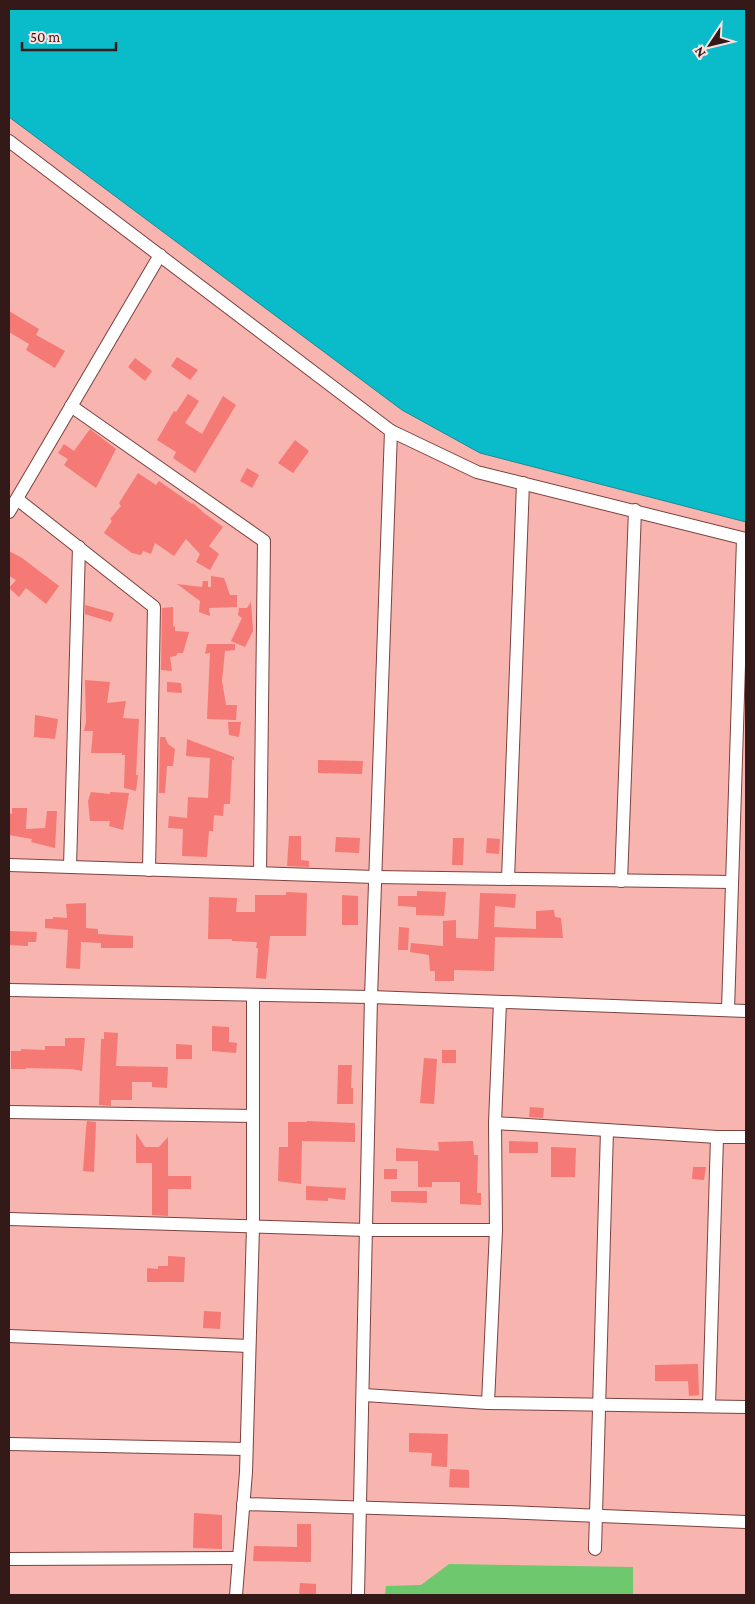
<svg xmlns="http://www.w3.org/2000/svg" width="755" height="1604" viewBox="0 0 755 1604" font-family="'Crimson Pro',serif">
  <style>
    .green { fill: #6dc86e }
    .water { fill: #0abcc9; stroke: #168b94 }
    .building { fill: #f57974 }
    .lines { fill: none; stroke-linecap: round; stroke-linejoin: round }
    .minor-casing { stroke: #7b423f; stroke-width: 14 }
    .minor { stroke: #fff; stroke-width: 12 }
  </style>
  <rect width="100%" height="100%" fill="#f8b4af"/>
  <!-- green -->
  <polygon class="green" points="449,1564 633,1567 633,1595 385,1595 386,1586 421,1585"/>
  <!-- water -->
  <polygon class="water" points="9,9 746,9 746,522 480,453 402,410 9,117"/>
  <!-- building -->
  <g class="building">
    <polygon points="9,311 39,329 36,335 65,351 55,368 26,350 29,344 9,332"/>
    <polygon points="177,357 198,370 190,380 171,366"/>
    <polygon points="135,358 152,371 145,381 128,367"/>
    <polygon points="188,394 199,401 185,423 202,434 223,396 236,405 195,473 173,458 176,452 157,440 174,411 176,412"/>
    <polygon points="90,429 116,449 96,488 64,465 68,459 58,453 64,444 74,451"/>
    <polygon points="295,440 309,451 293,473 278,463"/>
    <polygon points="247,468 259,475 252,488 240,481"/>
    <polygon points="138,473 156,485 159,481 192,504 193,503 204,513 223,527 209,546 219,554 210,570 196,562 200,554 186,539 174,556 155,543 151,554 143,551 141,555 132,553 104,533 112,521 110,519 121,506 119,503"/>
    <polygon points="9,551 22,558 59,586 46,604 26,588 19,597 9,588 16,580 9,576"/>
    <polygon points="211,576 224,578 230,595 237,595 237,607 209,608 210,616 199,612 200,601 177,584 202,587 203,581 208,581 208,587 211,587"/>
    <polygon points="251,602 253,631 245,647 231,641 242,618 238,615 239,608 247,608"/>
    <polygon points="85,605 114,613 111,622 85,614"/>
    <polygon points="173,607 173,626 175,627 175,631 189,632 183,653 178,653 176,656 170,657 172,671 161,670 162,608"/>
    <polygon points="207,644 235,644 235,650 225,651 222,681 226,705 237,705 236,720 207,719 210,653 205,654"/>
    <polygon points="85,680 110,682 107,703 126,701 123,718 139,719 136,775 138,775 136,791 124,788 125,755 122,755 122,753 91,753 93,731 84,731 86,722"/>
    <polygon points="167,682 181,683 182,693 167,692"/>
    <polygon points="35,715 58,719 55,739 34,737"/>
    <polygon points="228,722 241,722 239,737 229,735"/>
    <polygon points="160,737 165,737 168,744 175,749 173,766 167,766 165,793 159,793"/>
    <polygon points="187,739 234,757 234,760 226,759 232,760 230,804 224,804 223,816 214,815 213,831 209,831 207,857 182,856 183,829 168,828 169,816 187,818 188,797 208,798 210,758 186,756"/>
    <polygon points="318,760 363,761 362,774 318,773"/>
    <polygon points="91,792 110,794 110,792 129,793 123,830 109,826 110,821 90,821 88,801"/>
    <polygon points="12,808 27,808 26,829 45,828 47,811 57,811 55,848 31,842 32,839 9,835 9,813 12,814"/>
    <polygon points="289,836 301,836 301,860 309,861 309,867 287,866"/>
    <polygon points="336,837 360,838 359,853 335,852"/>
    <polygon points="453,838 464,838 463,865 452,865"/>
    <polygon points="487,838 500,839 499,854 486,853"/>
    <polygon points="417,891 446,892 444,916 416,915 416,907 398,906 398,896 417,896"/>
    <polygon points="286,892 307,893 306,936 270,936 266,979 256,978 258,948 256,948 257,942 232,941 232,939 208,939 209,897 237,898 236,912 255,912 255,895 286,895"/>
    <polygon points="480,893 516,894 515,908 495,906 494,927 536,929 536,911 554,910 555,917 561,918 563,938 495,937 494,971 454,970 454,981 435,981 435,971 430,971 429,955 410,952 411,943 443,946 443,921 456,920 456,938 478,939"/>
    <polygon points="342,895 358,896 358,925 342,925"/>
    <polygon points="86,903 86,928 98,929 98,934 133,936 133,948 101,948 101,943 81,942 80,969 66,968 68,930 45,928 45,919 53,919 53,917 67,918 66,904"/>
    <polygon points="399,927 409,928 408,950 398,950"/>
    <polygon points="9,931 37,932 36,942 28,942 28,946 9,945"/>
    <polygon points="212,1026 229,1027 229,1042 237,1043 236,1053 212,1051"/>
    <polygon points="104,1032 118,1033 116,1066 168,1067 167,1088 152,1087 152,1082 132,1082 132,1100 111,1100 111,1106 99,1105 101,1039 104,1039"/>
    <polygon points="65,1038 85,1038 82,1071 72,1069 26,1068 26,1069 11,1069 11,1051 21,1051 21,1049 45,1050 45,1046 65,1046"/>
    <polygon points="176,1044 192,1045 192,1059 176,1059"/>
    <rect x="442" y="1050" width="14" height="13"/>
    <polygon points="424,1058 437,1059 434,1104 420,1103"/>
    <polygon points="338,1065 352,1065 351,1088 353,1088 353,1104 337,1104"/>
    <polygon points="530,1107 544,1108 543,1118 529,1117"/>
    <polygon points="87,1121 96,1122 94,1172 83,1171 86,1129"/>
    <polygon points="307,1121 355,1123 355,1142 302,1141 301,1184 278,1181 279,1147 288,1147 288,1122 307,1122"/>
    <polygon points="136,1133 145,1147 159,1147 168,1137 168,1176 191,1176 191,1189 168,1189 168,1216 152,1215 152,1163 136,1163"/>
    <polygon points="473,1141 474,1155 478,1155 477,1193 481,1193 481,1205 460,1204 460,1182 432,1182 432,1187 418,1187 418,1161 396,1161 396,1148 439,1151 438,1142"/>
    <polygon points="509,1141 538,1142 538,1153 509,1153"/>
    <polygon points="551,1147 576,1148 575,1177 551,1177"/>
    <polygon points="693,1167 706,1167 704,1180 692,1179"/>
    <rect x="384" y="1169" width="13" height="10"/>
    <polygon points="306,1186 346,1188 345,1200 328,1198 328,1201 306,1200"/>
    <polygon points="391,1191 427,1191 427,1203 391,1202"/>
    <polygon points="168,1256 185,1257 184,1282 147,1282 147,1268 158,1269 158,1266 168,1266"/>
    <polygon points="204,1311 221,1312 220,1329 203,1328"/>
    <polygon points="698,1364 699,1395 689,1396 688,1381 655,1381 655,1365"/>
    <polygon points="409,1433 448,1434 447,1467 431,1466 432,1453 409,1452"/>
    <polygon points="450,1469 469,1470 469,1488 449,1487"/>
    <polygon points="194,1513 222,1515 222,1549 193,1548"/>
    <polygon points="297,1524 311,1524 311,1562 253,1561 254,1546 297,1547"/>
    <polygon points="300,1583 316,1584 316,1595 299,1595"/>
  </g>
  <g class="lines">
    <defs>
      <g id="minor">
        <polyline points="9,141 391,431 477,472 746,539"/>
        <polyline points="71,406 264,541 260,873"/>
        <polyline points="17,499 154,607 149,870"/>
        <polyline points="9,512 160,255"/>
        <polyline points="9,865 375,877 732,882"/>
        <polyline points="70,867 79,547"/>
        <polyline points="508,879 523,483"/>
        <polyline points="621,881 635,510"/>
        <polyline points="9,990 371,997 746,1011"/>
        <polyline points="728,1010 743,539"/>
        <polyline points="9,1112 253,1116"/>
        <polyline points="495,1123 717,1137 746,1137"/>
        <polyline points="9,1219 367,1230 496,1230"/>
        <polyline points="9,1336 249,1346"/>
        <polyline points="364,1395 488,1403 746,1407"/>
        <polyline points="488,1403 496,1230 495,1123 500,1002"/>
        <polyline points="709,1406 717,1137"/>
        <polyline points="9,1444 246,1449"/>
        <polyline points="243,1504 505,1512 746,1522"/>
        <polyline points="595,1549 607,1130"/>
        <polyline points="9,1559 239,1558"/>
        <polyline points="236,1595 246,1472 253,1227 253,995"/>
        <polyline points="358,1595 371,997 391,431"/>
      </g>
    </defs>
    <!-- minor casing -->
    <use href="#minor" class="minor-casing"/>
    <!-- minor -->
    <use href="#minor" class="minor"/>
  </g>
  <!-- border -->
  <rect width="755" height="1604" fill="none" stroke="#331a19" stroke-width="20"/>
  <!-- north arrow -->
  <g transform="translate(710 45) rotate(235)" stroke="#fee1de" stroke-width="4" paint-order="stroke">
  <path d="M0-4L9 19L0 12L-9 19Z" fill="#331a19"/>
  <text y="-8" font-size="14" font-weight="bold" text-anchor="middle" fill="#331a19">N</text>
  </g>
  <!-- scale -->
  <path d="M22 42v8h94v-8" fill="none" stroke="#331a19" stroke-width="2.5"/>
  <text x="30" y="42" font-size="15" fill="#331a19" stroke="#fee1de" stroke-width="4" paint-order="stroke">50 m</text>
</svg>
